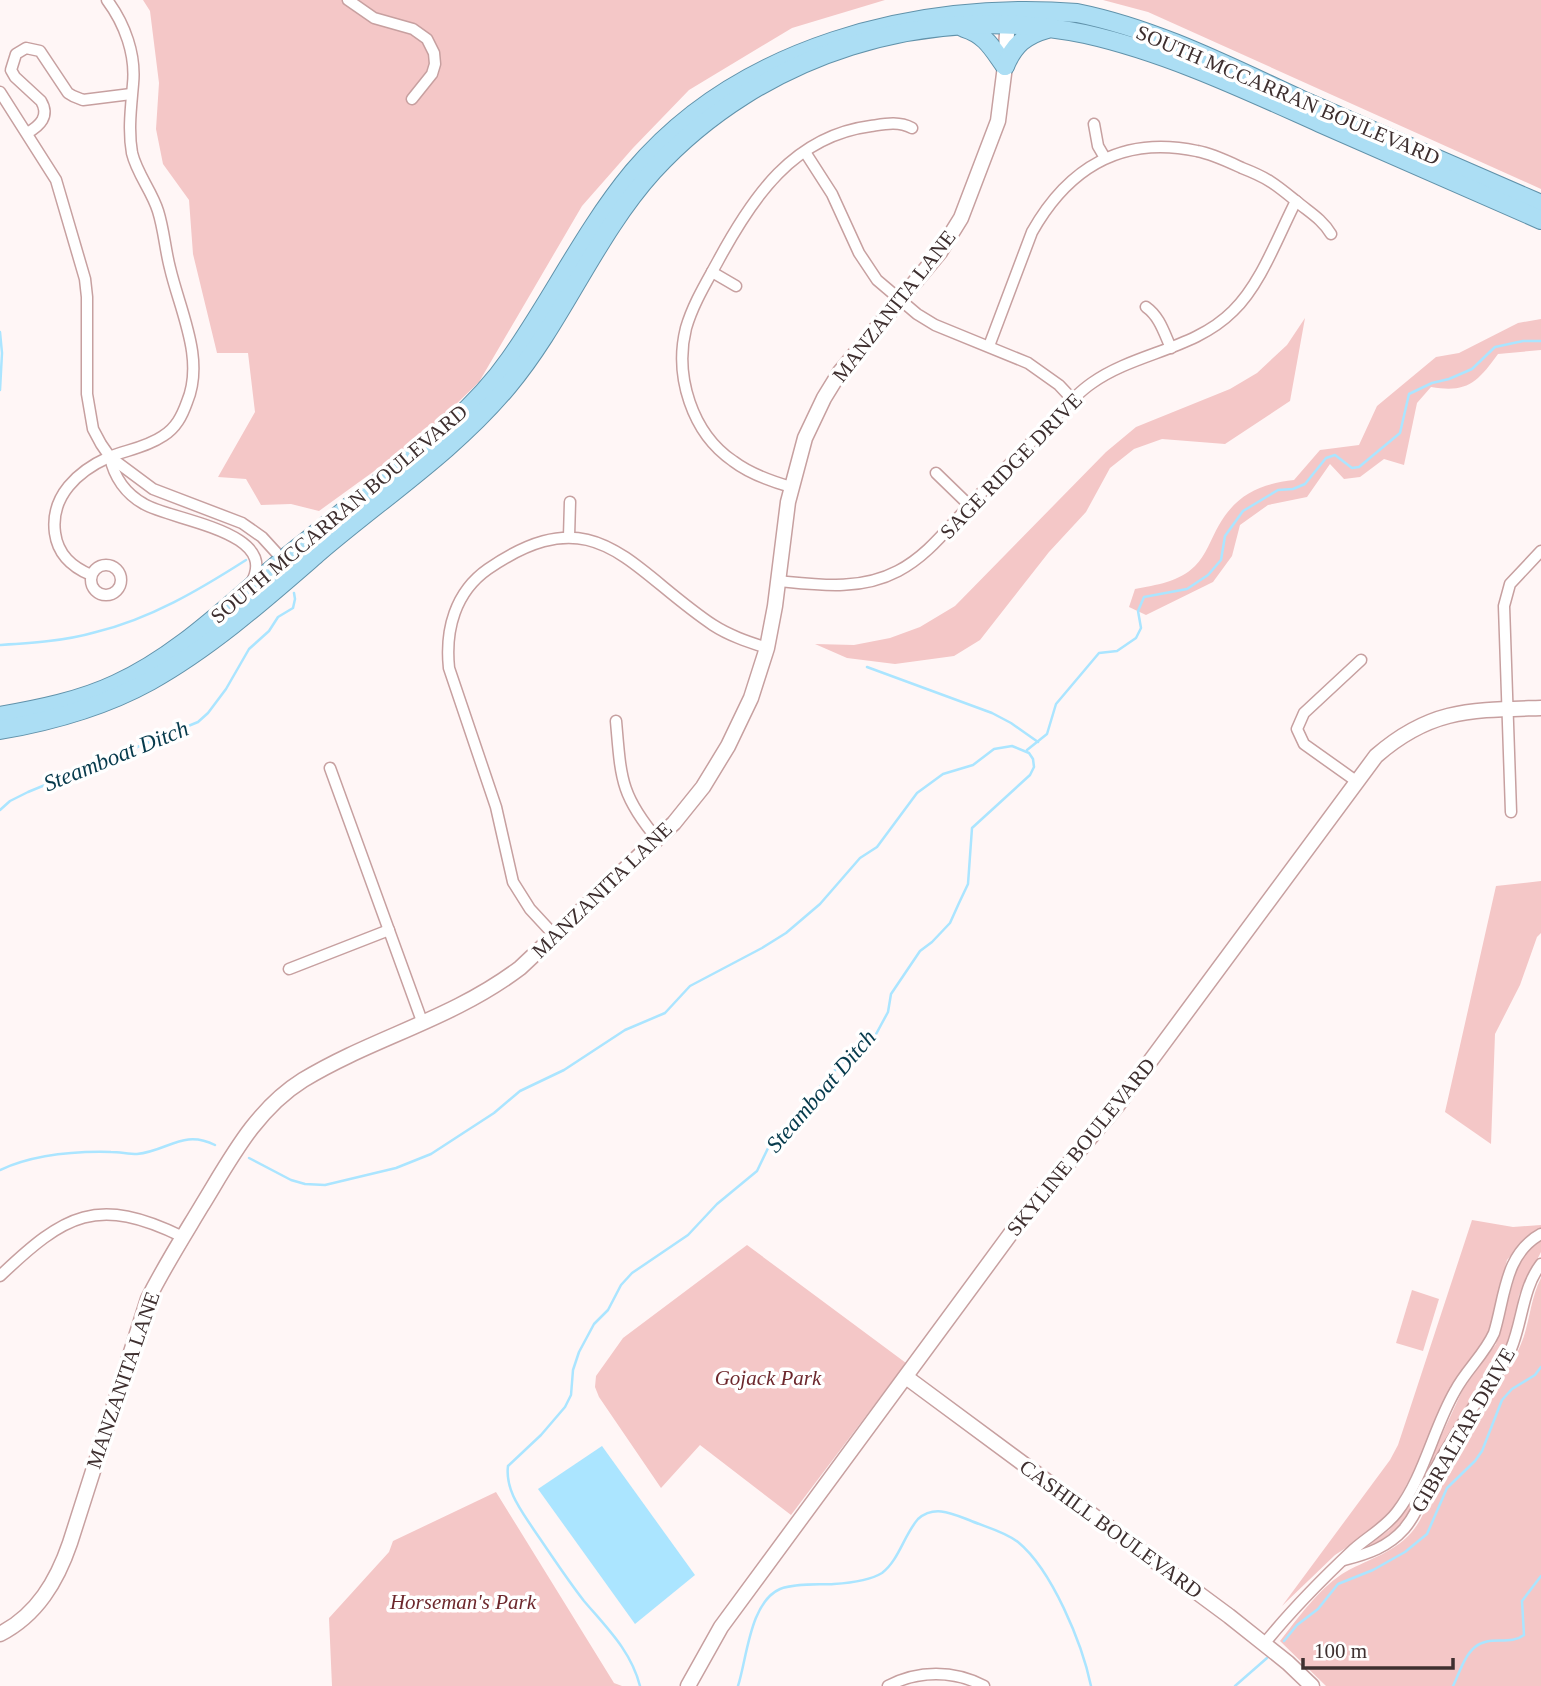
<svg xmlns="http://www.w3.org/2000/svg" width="1541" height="1686" viewBox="0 0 1541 1686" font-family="Georgia,serif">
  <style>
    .green { fill: #f4c7c7 }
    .water { fill: #abe5ff }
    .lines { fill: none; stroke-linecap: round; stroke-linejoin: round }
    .stream { stroke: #abe5ff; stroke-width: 2.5 }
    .minor-casing { stroke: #c7a0a0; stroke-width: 13 }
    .tertiary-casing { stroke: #c7a0a0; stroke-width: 17 }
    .primary-casing { stroke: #6192aa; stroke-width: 20 }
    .minor { stroke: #fff; stroke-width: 10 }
    .tertiary { stroke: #fff; stroke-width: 14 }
    .primary { stroke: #acdef4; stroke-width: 18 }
    .labels { text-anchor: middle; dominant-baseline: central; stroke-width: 7; stroke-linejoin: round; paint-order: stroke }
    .street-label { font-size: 21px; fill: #3e2f2f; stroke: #fff }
    .park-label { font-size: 21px; font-style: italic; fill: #6d282d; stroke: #fff }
    .water-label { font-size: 23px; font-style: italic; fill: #063a4c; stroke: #fff }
  </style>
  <rect width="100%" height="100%" fill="#fff6f6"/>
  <!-- green -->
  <g class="green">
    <polygon points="143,0 885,0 792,28 689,90 633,148 582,206 479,382 424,435 319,511 291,504 261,505 246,479 218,477 255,412 248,353 217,353 193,254 189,200 163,164 156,129 159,83 150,11"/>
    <polygon points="1103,0 1541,0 1541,189 1148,12"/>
    <polygon points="1305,318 1290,401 1225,444 1162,439 1134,449 1110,468 1086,512 1049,552 980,640 954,656 895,664 847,658 815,644 854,645 890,638 920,627 955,606 1106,452 1136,427 1230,389 1257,373 1287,345"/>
    <path d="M1541,319V350L1498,354C1477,383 1467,393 1431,387L1417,403L1404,465L1384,459L1360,477L1344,479L1330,464L1307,497L1268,505L1240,525L1232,556L1213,582L1146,615L1129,607L1135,589C1156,585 1179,582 1195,566C1206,555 1211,539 1219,525C1237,494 1260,484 1294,480L1320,450L1359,445L1377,406L1436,357L1459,353L1518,323Z"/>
    <polygon points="1541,881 1541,933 1537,937 1520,985 1495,1034 1491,1144 1445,1112 1496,886"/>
    <polygon points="1472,1220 1513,1227 1541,1225 1541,1229 1526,1237 1507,1260 1489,1331 1393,1510 1373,1530 1335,1555 1282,1606 1390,1460 1398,1445"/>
    <polygon points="1541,1240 1541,1252 1519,1295 1516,1317 1505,1348 1443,1446 1415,1505 1400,1526 1371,1548 1366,1547 1389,1530 1409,1505 1464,1387 1496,1344 1519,1261 1532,1246"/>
    <polygon points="747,1245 906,1363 791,1515 700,1445 661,1488 599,1397 595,1387 596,1376 623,1338"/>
    <path d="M1541,1278V1686H1326L1280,1641C1298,1618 1318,1590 1342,1574C1365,1560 1392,1554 1411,1533C1425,1517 1428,1499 1437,1481C1450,1454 1468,1428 1485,1403C1498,1384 1512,1367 1521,1344C1530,1323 1530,1299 1541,1278Z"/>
    <polygon points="1412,1290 1439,1299 1423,1351 1396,1343"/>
    <polygon points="496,1492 614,1683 622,1686 332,1686 329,1618 389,1552 393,1541"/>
  </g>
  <!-- water -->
  <polygon class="water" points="602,1446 695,1575 635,1624 538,1489"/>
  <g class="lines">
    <!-- stream -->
    <g class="stream">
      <polyline points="0,332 2,353 0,390"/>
      <path d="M0,645C32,643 65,641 96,632C150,619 199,590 246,560"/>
      <polyline points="867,667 992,713 1011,723 1038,742"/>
      <polyline points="1027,750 1047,734 1056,704 1099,653 1117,651 1136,638 1141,628 1138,611 1144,597 1187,589 1208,575 1221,560 1225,536 1243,511 1278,490 1293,489 1305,484 1326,458 1335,455 1352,468 1359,467 1400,433 1409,394 1432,383 1449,379 1472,369 1495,347 1523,341 1541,341"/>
      <polyline points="0,810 10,801 28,792 198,722 208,713 226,689 249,649 269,631 278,617 293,608 295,599 294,593"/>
      <path d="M249,1158L291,1180L305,1184L325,1185L396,1168L431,1154L494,1113L520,1091L564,1070L625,1030L665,1013L690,986L762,948L786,933L820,904L860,858L877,847L917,793L943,774L973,765L994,749L1012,746L1029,753L1033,759L1034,767L1030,775L972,828L968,884L959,903L950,923L932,942L920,951L891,994L888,1012L875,1036L845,1060L824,1081L806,1107L770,1144L757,1171L717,1204L688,1235L632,1273L621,1285L608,1310L594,1324L579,1352L573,1370L571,1395L565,1407L541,1435L508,1466C505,1490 521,1510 534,1530C550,1553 566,1578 584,1601C607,1628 631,1651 640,1686"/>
      <path d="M0,1170C35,1154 73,1151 111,1152C120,1152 128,1154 137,1154C168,1151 183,1129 215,1145"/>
      <polyline points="1284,1641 1297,1625 1318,1609 1338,1584 1373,1570 1405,1552 1427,1534 1447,1488 1475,1461 1482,1451 1502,1400 1512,1389 1535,1375 1541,1367"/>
      <path d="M738,1686C747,1658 750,1602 780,1589C797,1583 817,1585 834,1584C849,1583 869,1581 882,1573C899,1560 904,1535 918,1519C934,1505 951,1513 969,1520C985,1527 1004,1531 1018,1542C1052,1570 1082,1643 1091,1686"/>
      <polyline points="1235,1686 1267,1658"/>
      <path d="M1453,1686C1459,1674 1464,1656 1475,1647C1489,1635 1510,1646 1524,1635L1522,1601L1541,1576"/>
    </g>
    <defs>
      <g id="minor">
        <polyline points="348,0 374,18 413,29 427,39 434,53 435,64 432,74 412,99"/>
        <polyline points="0,92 56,180 85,279 87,297 87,394 93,429 101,444 110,457 153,489 242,523 262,537 283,560"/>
        <polyline points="1094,124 1098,146 1105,158"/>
        <path d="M27,133C40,126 50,116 41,101L15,77L11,70L16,54L26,48L40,51L68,93L73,96L83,100L131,94"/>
        <polyline points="805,152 832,194 859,253 877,280 917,314 935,325 1028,363 1059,385 1073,400"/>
        <polyline points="712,272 736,286"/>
        <path d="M1146,307C1160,317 1164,333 1171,348"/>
        <path d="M989,346L1032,232C1068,168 1122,135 1197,151C1213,154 1227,161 1242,168C1268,178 1275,184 1296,201C1309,212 1322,219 1331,234"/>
        <path d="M110,457C114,477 126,494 144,504C173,521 281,531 251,583"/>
        <polyline points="936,473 969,505"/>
        <path d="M791,487C770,481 750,474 733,461C692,433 674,376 686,328C693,304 706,283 718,261C752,198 793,136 871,126C885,124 898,121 912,128"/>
        <polyline points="569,537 570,502"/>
        <circle cx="106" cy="580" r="15"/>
        <path d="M91,575C72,567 58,555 55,533C50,496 78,471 109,457C127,450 147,447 163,436C176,428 182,416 187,402C205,359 180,311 170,268C165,249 164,230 158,211C152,191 137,174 132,153C128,130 131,108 133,84C136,55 125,24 107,0"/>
        <path d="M778,581C819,585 860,591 898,571C927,556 946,530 968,507C992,481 1018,456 1042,431C1058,415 1073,396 1092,383C1136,352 1194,350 1233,311C1261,284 1278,236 1296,201"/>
        <path d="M616,721C621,778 620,795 658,840"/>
        <polyline points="330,768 423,1024"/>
        <polyline points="1356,781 1304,744 1297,729 1304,713 1361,660"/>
        <polyline points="1511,812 1504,606 1510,584 1541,551"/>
        <path d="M555,936L530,909L513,882L496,807L449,668C445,630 455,592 488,569C596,495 628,568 713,625C730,636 749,642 767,648"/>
        <polyline points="289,969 389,930"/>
        <path d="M0,1276C65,1214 97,1195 183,1237"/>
        <path d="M1344,1560C1368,1554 1388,1547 1404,1529C1421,1509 1426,1484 1439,1462C1451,1442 1463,1422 1476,1403C1488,1385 1502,1369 1511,1349C1523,1320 1522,1289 1541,1264"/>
        <path d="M1264,1644C1293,1608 1320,1581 1353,1550C1367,1537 1385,1528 1397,1512C1424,1477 1433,1429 1455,1391C1466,1370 1484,1355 1494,1333C1505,1298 1504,1254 1541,1234"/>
        <path d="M888,1686C918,1670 954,1670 984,1686"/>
      </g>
      <g id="tertiary">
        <polyline points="906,1377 1229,1616 1288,1663 1312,1686"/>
        <path d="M0,1634C37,1615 57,1581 70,1543L148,1299C164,1267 183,1237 201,1207C230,1160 255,1110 303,1080C374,1037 451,1020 520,968L674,823L703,787L728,746L751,698L767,648L775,606L788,502L805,438L824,398L840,372L940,252L961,218L998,121L1005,66L1008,17"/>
        <path d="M688,1686L721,1627L1023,1217L1117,1106L1376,756C1431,708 1472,710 1541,708"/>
      </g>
      <g id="primary">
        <path d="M964,28C986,35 992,48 1005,66"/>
        <path d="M1005,66C1014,45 1025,35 1047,29"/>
        <path d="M0,716C39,709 80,701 116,684C184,653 237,596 295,550C325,527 353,503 382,480C429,444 476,408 510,359C553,298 585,230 633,172C737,48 916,0 1077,13C1156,29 1228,66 1302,100C1381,135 1461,169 1541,204"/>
        <path d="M0,730C52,721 103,707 150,681C211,647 266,598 319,552C382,498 455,450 508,386C563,320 595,235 653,171C761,53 928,1 1085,34C1166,52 1244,89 1320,123C1393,155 1467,187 1541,220"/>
      </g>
    </defs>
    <!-- minor casing -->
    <use href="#minor" class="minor-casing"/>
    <!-- tertiary casing -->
    <use href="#tertiary" class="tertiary-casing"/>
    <!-- primary casing -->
    <use href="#primary" class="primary-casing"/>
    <!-- minor -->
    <use href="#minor" class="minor"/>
    <!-- tertiary -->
    <use href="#tertiary" class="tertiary"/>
    <!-- primary -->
    <use href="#primary" class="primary"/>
  </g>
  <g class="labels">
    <!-- street labels -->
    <g class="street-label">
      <text transform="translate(1288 95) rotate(23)">SOUTH MCCARRAN BOULEVARD</text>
      <text transform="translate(894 306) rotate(-52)">MANZANITA LANE</text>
      <text transform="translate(1011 466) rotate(-46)">SAGE RIDGE DRIVE</text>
      <text transform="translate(339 514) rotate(-40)">SOUTH MCCARRAN BOULEVARD</text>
      <text transform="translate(602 890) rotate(-44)">MANZANITA LANE</text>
      <text transform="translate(1081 1147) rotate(-51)">SKYLINE BOULEVARD</text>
      <text transform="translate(123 1380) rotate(-71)">MANZANITA LANE</text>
      <text transform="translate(1463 1430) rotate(-60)">GIBRALTAR DRIVE</text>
      <text transform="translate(1111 1529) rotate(36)">CASHILL BOULEVARD</text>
    </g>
    <!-- park labels -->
    <g class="park-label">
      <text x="768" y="1378">Gojack Park</text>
      <text x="463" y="1602">Horseman's Park</text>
    </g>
    <!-- water labels -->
    <g class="water-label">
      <text transform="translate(116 756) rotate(-22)">Steamboat Ditch</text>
      <text transform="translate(821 1091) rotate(-49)">Steamboat Ditch</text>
    </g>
  </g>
  <!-- scale -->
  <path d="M1303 1658v10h150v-10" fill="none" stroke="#3e2f2f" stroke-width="3.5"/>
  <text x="1314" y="1658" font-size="21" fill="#3e2f2f" stroke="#ffffff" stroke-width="5" paint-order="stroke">100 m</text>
</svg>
